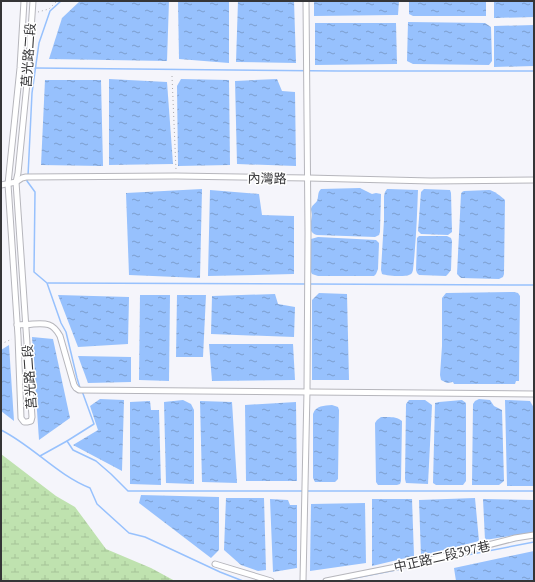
<svg xmlns="http://www.w3.org/2000/svg" width="535" height="582" viewBox="0 0 535 582" font-family="'PT Serif','Noto Sans TC',serif">
  <style>
    .wetland { fill: url(#wetland-marsh) }
    .water { fill: url(#water-ripples) }
    .lines { fill: none; stroke-linecap: round; stroke-linejoin: round }
    .stream { stroke: #97c1fd; stroke-width: 1.5 }
    .street-casing { stroke: #b6b6bc; stroke-width: 7 }
    .path { stroke: #a8a8ac; stroke-width: 1; stroke-dasharray: 1 3; stroke-linecap: butt }
    .street { stroke: #fff; stroke-width: 5 }
    .labels { text-anchor: middle; dominant-baseline: central; stroke-width: 3; stroke-linejoin: round; paint-order: stroke }
    .street-label { font-size: 13px; fill: #353537; stroke: #fff }
  </style>
  <defs>
    <pattern id="wetland-marsh" width="20" height="14" patternUnits="userSpaceOnUse"><rect width="20" height="14" fill="#bfe2af"/><path d="M1 5h8M5 5V1M11 12h8M15 12V8" fill="none" stroke="#a5c297"/></pattern>
    <pattern id="water-ripples" width="26" height="14" patternUnits="userSpaceOnUse"><rect width="26" height="14" fill="#97c1fd"/><path d="M2 4q2-2 4 0t4 0M15 11q2-2 4 0t4 0" fill="none" stroke="#7c9ece"/></pattern>
  </defs>
  <rect width="100%" height="100%" fill="#f5f5fb"/>
  <!-- wetland -->
  <polygon class="wetland" points="1,454 56,496 75,507 106,549 151,568 175,581 1,581"/>
  <!-- water -->
  <g class="water">
    <polygon points="80,1 169,1 167,61 49,59 62,18"/>
    <polygon points="178,1 229,1 229,63 179,59"/>
    <polygon points="238,1 294,1 296,63 236,62"/>
    <polygon points="314,1 399,1 398,15 314,16"/>
    <polygon points="409,1 486,1 486,16 413,16 409,14"/>
    <polygon points="494,1 534,1 534,17 494,18"/>
    <polygon points="408,22 485,23 491,27 492,61 489,65 413,64 407,61"/>
    <polygon points="315,23 396,23 397,64 315,65"/>
    <polygon points="534,25 534,66 494,67 494,26"/>
    <polygon points="109,79 167,82 173,164 109,165"/>
    <polygon points="181,79 229,80 230,165 178,166 177,86"/>
    <polygon points="277,79 282,91 295,92 296,166 237,164 235,81"/>
    <polygon points="45,80 101,80 103,166 41,165"/>
    <path d="M360,188L372,194L376,193L381,194L380,232L379,235L375,237L317,235C307,232 311,224 312,215C312,213 311,211 311,209C312,205 315,204 317,201C319,196 317,193 321,189Z"/>
    <polygon points="202,189 200,278 129,275 126,193"/>
    <path d="M387,189H389L418,190C417,217 416,243 413,270C412,273 412,274 409,275C405,277 387,276 382,274L381,270L384,220V196L385,192Z"/>
    <polygon points="424,189 450,190 451,193 452,232 448,235 421,234 418,231 421,192"/>
    <polygon points="210,190 259,194 262,215 294,216 294,274 208,276"/>
    <path d="M489,190C493,190 502,197 505,200L504,274L503,277L499,279L461,278L457,274L461,194L462,192L464,191Z"/>
    <polygon points="419,236 447,236 451,238 452,241 451,270 448,274 446,276 419,275 417,273 416,270 417,238"/>
    <polygon points="318,237 376,240 379,243 378,269 376,274 374,276 318,276 312,274 311,272 311,239"/>
    <polygon points="514,292 518,293 520,296 519,381 516,381 515,384 454,384 453,382 447,383 441,380 440,375 442,346 442,298 446,293"/>
    <polygon points="319,293 347,294 349,380 312,380 312,300"/>
    <polygon points="275,294 278,304 295,307 294,337 211,334 212,296"/>
    <polygon points="58,295 129,297 128,344 78,347"/>
    <polygon points="140,295 170,295 169,381 139,380"/>
    <polygon points="177,295 206,295 203,357 176,357"/>
    <polygon points="32,337 53,339 70,418 39,440"/>
    <polygon points="209,344 293,344 295,380 212,381"/>
    <polygon points="9,345 14,421 1,411 1,350"/>
    <polygon points="78,356 131,357 131,382 88,383"/>
    <polygon points="100,399 124,400 122,471 73,445 98,430 90,406"/>
    <polygon points="479,399 490,400 494,406 502,410 504,481 499,485 472,485 473,404 475,401"/>
    <polygon points="183,400 191,404 194,410 194,484 166,483 164,402"/>
    <polygon points="409,400 425,400 432,405 428,484 406,483 405,479 406,404"/>
    <polygon points="462,400 466,403 466,481 463,485 436,485 433,483 435,403 439,402"/>
    <polygon points="505,400 530,401 534,408 534,486 507,486"/>
    <polygon points="150,401 151,410 159,410 161,485 130,484 130,402"/>
    <polygon points="200,401 232,402 237,483 202,482"/>
    <polygon points="296,402 297,481 246,481 245,405"/>
    <path d="M332,405L338,407L339,410L338,479L335,482H315L313,478V414C316,405 324,406 332,405Z"/>
    <path d="M381,417C388,417 397,416 402,421L401,481L400,484L397,485H378L376,482L375,423L377,420Z"/>
    <polygon points="141,495 219,497 219,550 211,558 139,503"/>
    <polygon points="226,498 264,498 266,570 258,571 241,565 224,550"/>
    <polygon points="475,498 479,541 421,556 419,500"/>
    <polygon points="270,499 288,500 290,505 297,505 297,568 273,572"/>
    <polygon points="372,499 412,499 414,556 372,566"/>
    <polygon points="483,499 534,500 534,532 485,540"/>
    <polygon points="365,503 366,563 310,571 311,504"/>
    <polygon points="534,551 534,581 456,581 454,568"/>
  </g>
  <g class="lines">
    <!-- stream -->
    <g class="stream">
      <polyline points="35,68 338,71 534,71"/>
      <polyline points="28,176 32,93 39,43 50,11 61,1"/>
      <polyline points="27,179 27,181 35,192 34,272 47,283 61,323 66,332 77,378 80,388"/>
      <polyline points="48,283 306,284"/>
      <polyline points="310,284 534,285"/>
      <path d="M1,430C33,446 57,475 90,488L97,504L129,533L145,537L220,572L243,581"/>
      <polyline points="67,441 73,450 96,461 111,474 128,491 534,491"/>
      <polyline points="40,456 67,441 94,424 82,391"/>
      <polyline points="426,563 534,542"/>
      <polyline points="339,581 401,569"/>
    </g>
    <defs>
      <g id="street">
        <polyline points="24,1 20,68 8,184 18,336 21,418 24,422 27,422 31,421 32,417 16,182 18,173 28,73 33,1"/>
        <polyline points="1,185 16,182 22,178 26,177 176,176 308,178 431,181 534,180"/>
        <path d="M17,325C23,324 28,325 33,324C46,323 53,323 60,336L74,385L76,388L79,390L534,394"/>
        <polyline points="215,564 271,581"/>
        <polyline points="303,581 307,391 308,233 306,1"/>
        <polyline points="326,581 426,561 515,538 534,535"/>
      </g>
    </defs>
    <!-- street casing -->
    <use href="#street" class="street-casing"/>
    <!-- path -->
    <g class="path">
      <polyline points="38,12 49,9 57,1"/>
      <polyline points="172,76 176,170"/>
      <polyline points="1,344 12,339"/>
    </g>
    <!-- street -->
    <use href="#street" class="street"/>
  </g>
  <g class="labels">
    <!-- street labels -->
    <g class="street-label">
      <text transform="translate(28 55) rotate(-86)">莒光路二段</text>
      <text transform="translate(267 178) rotate(1)">內灣路</text>
      <text transform="translate(29 377) rotate(-94)">莒光路二段</text>
      <text transform="translate(442 556) rotate(-13)">中正路二段397巷</text>
    </g>
  </g>
  <!-- border -->
  <rect width="535" height="582" fill="none" stroke="#353537" stroke-width="4"/>
</svg>
